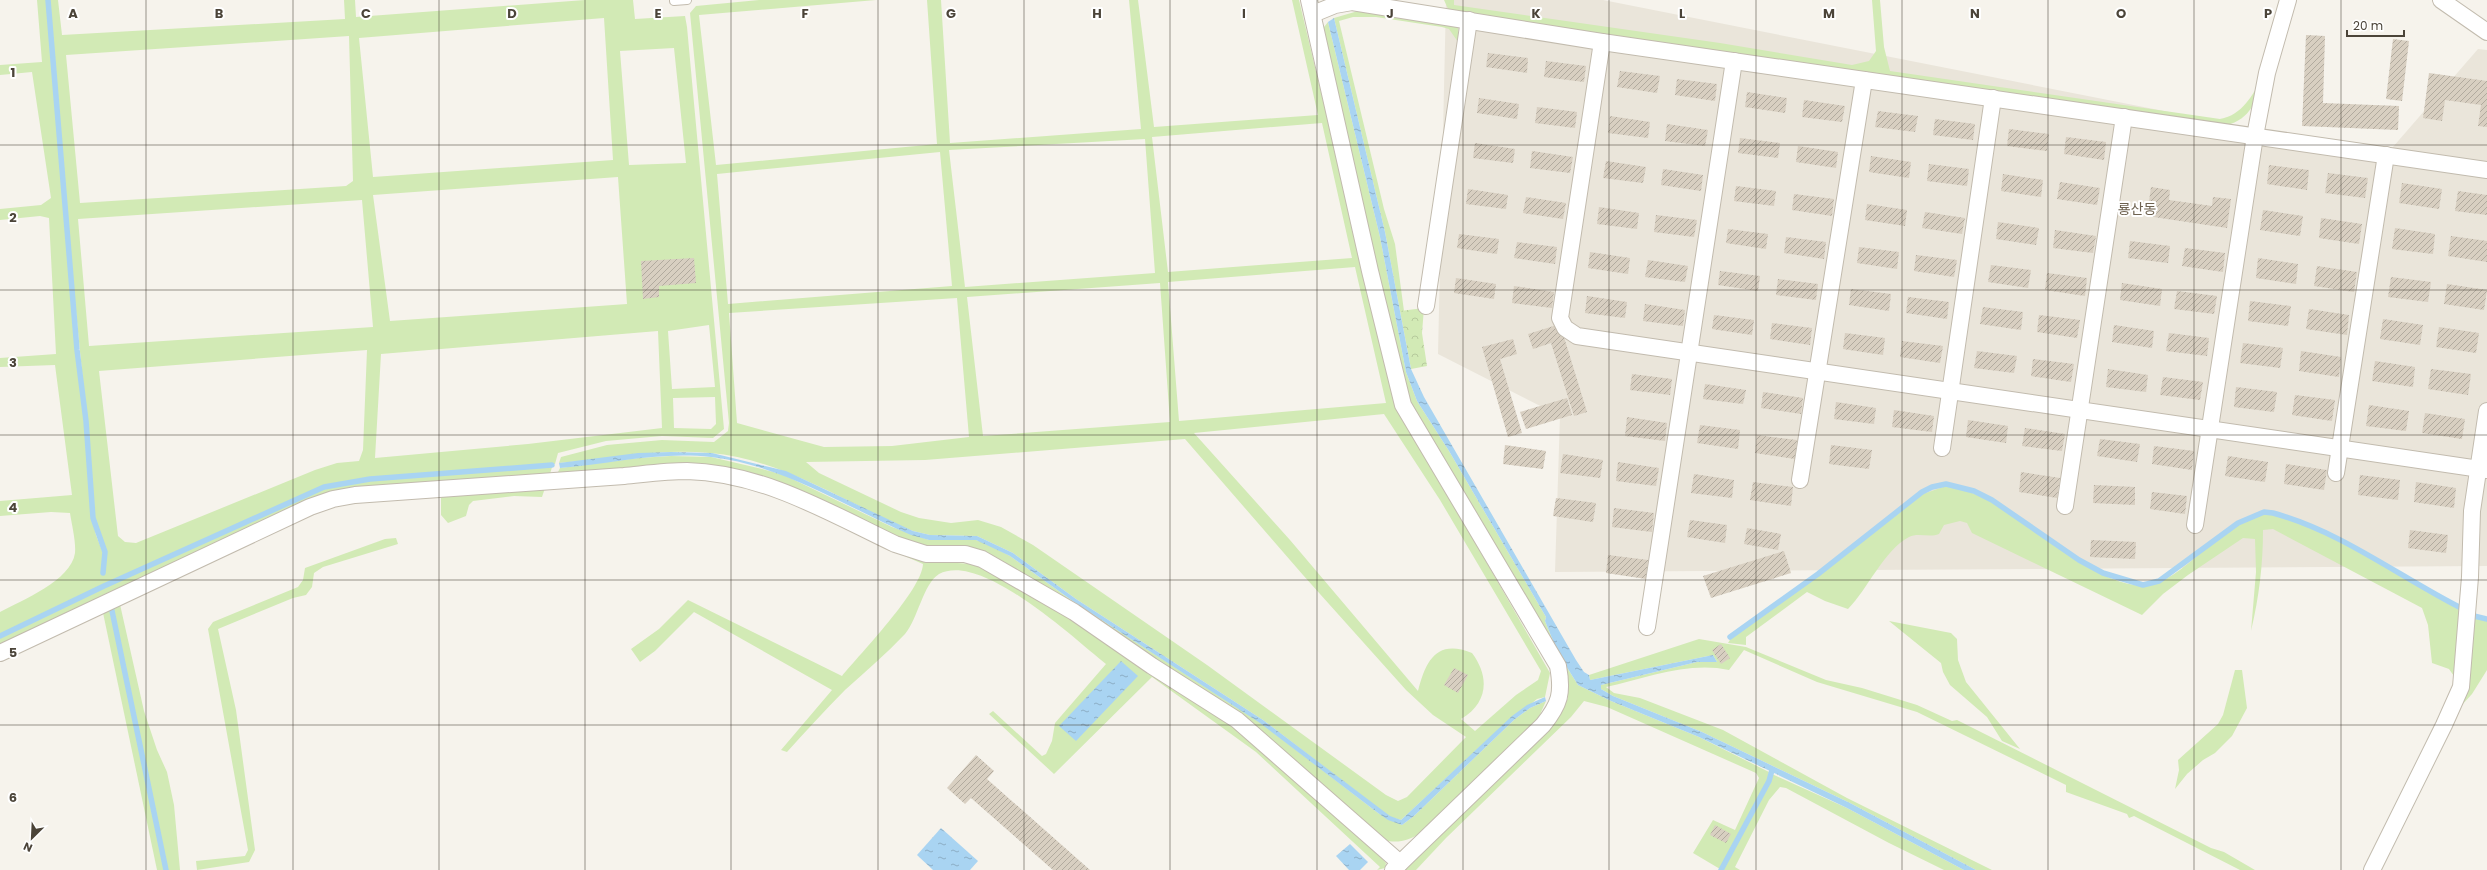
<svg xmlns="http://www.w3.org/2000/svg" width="2487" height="870" viewBox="0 0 2487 870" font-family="Poppins,'Noto Sans KR',sans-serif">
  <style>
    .residential { fill: #eae5da }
    .green { fill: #d2eab5; fill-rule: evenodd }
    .forest { fill: url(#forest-crowns) }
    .water { fill: url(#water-ripples) }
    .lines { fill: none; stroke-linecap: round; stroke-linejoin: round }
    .stream { stroke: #a9d4f2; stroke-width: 5.5 }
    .building { fill: url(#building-hatch) }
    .service-casing { stroke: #c2bbae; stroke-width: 10 }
    .minor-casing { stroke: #c2bbae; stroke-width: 18 }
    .service { stroke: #fff; stroke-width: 8 }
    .minor { stroke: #fff; stroke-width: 16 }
    .grid { fill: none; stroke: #4b4439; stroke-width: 1; stroke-opacity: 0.55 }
    .labels { text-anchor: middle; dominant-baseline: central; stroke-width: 4; stroke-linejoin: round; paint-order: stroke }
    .quarter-label { font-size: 14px; fill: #6e6250; stroke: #fff }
    .grid-label { font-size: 13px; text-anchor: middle; font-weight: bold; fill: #4b4439; stroke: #fff; stroke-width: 4; stroke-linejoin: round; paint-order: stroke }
  </style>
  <defs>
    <pattern id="forest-crowns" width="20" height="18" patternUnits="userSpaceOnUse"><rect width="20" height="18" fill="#d2eab5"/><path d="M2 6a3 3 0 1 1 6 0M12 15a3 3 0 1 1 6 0" fill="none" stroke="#b6ca9c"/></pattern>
    <pattern id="water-ripples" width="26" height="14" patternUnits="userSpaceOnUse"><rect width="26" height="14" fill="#a9d4f2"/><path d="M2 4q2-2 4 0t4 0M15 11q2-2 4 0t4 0" fill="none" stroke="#8caec5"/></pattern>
    <pattern id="building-hatch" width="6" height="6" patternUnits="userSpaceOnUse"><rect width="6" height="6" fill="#d8cfc1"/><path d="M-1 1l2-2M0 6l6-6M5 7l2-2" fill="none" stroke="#b1aa9e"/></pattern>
  </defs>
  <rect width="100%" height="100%" fill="#f6f3ec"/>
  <!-- residential -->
  <polygon class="residential" points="1446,0 1603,0 2386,155 2478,49 2487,50 2487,566 1555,572 1560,416 1438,354"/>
  <!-- green -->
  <g class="green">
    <path d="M37,0H46L76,350L84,421L92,518L96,535L103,553L102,572L104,573L106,552L95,518L87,421L69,242L49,0H58L62,35L345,19L344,0H355L356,17L585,0H633L635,19L685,16L687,27L724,429L713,438L662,436L606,441L558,453L555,464L370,477L324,485L104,585L0,635V612C22,600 71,581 75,553C76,541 72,526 70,513L51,512L0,516V501L72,495L55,365L0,367V358L56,354L49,218L40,216L0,220V209L41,205L51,198L32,72L0,75V65L42,62ZM604,18L613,160L373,177L359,38ZM349,36L353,181L346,186L80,203L66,55ZM674,48L686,163L629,165L620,51ZM618,177L627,304L390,321L373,195ZM362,200L373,327L89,346L78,219ZM709,325L715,387L672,389L668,331ZM658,331L662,428L528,444L375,458L381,354ZM367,350L363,450L359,461L337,463L315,470L136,543L125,542L118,536L99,371ZM715,397L716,424L711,429L674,428L673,398Z"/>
    <path d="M759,0H876L699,15L716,165L937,144L927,0H941L950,143L1141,129L1129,0H1138L1154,127L1318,115L1292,0H1299L1390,382L1460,516L1550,673L1545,697L1537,699L1486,741L1401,820L1390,817L1263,720L1076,599L1013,553L977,536L930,535L913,531C847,504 783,459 710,453C659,448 610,459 559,463L561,457L607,445L662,440L714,442L728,431L729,423L690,13L696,6ZM1322,123L1352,258L1168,272L1152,137ZM1145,139L1155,273L965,287L949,150ZM940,152L952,286L728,304L717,174ZM1355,267L1386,403L1179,421L1168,282ZM1160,283L1170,422L983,436L967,297ZM957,298L969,437L892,446L824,447L737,423L729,313ZM1384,414L1440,500L1541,671L1538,680L1516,695L1475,731L1461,719C1488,703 1490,677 1472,653C1437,639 1426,660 1418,691L1290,540L1194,433ZM1185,439L1303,575L1406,690L1433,715L1466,737L1407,797L1398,801L1386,795L1207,665L1033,545L1001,527L978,520L951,523L919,518L901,512L819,473L806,462L925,460Z"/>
    <path d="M1444,0H1454V5L1720,43L1852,65L1869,61L1876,51L1872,0H1880L1884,47L1890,71L2220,119C2243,115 2252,95 2263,77C2257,99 2251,120 2226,125L1449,11Z"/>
    <polygon points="1358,11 1458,25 1458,42 1449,29 1442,27 1376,17 1353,17 1339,21 1384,209 1395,244 1404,311 1400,311 1385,232 1334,18"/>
    <polygon points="1328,22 1380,237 1406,372 1417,401 1449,451 1546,617 1545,621 1558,653 1578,685 1611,701 1699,737 1769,772 1766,785 1720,869 1693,853 1713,820 1735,830 1759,778 1756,773 1607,707 1584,701 1571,717 1446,838 1416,870 1404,870 1562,710 1568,698 1568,682 1406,395 1323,33 1324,27"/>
    <path d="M671,456L711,457L758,468L784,475L892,527L929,540H976L991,546L1010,556L1074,602L1261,723L1378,813L1402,825L1414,816L1515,719L1530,708L1546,701L1538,719L1421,833C1409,840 1398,844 1384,840L1256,729L984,551L918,545L757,476H556L560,468L638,458Z"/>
    <polygon points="552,467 550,474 370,489 0,646 0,638 105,587 324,488 370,480"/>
    <path d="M1946,486C2018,497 2063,571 2134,585C2180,594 2222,515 2266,514C2279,513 2294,521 2306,526C2361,549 2408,583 2461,609L2456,679L2449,669L2432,663L2428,625L2422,608L2273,529L2263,530C2263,565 2259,597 2251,631L2256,572L2255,539L2243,538L2188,575L2163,594L2142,615L1972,533L1967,523L1960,521L1944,525L1939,534C1929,538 1918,532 1909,537C1884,550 1868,589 1848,609L1825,601L1807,592L1746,637V645L1728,643L1731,638L1819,575L1923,494Z"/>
    <polygon points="545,488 542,497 514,496 473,501 469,505 466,516 448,523 441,515 441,493"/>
    <polygon points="396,538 398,544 323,567 314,573 312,587 306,595 293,598 218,629 236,710 255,850 249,862 197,870 196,861 245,856 248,850 208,629 213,622 298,587 303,580 305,568 385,539"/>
    <path d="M900,554L918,560L971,564L1003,575L1202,706L1265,750L1381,857L1386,863L1385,868L1377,870L1380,867L1256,752L1152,677L1054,774L989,714L993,711L1042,756L1046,754L1052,741L1055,723L1106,664C1073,638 981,551 939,574C923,584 918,619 905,634C886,654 865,672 845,690C825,710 806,731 787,752L781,750L832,690L694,612L655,651L640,662L631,649L659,629L688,600L842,676C860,654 922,590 923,564Z"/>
    <polygon points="119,600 144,711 157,750 167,772 174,805 180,870 167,870 111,603"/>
    <polygon points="109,605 164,870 157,870 102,608"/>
    <polygon points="2474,617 2487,621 2487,670 2472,694 2460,707"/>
    <polygon points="1889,621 1951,633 1957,639 1958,660 1966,682 2020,749 2002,741 1987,717 1950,685 1943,672 1941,663"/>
    <path d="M1699,639L1746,647L1826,680L1862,688L1917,705L1952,721L1957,720L2211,848L2224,852L2255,870H2240L2134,816L2129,818L2127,814L2066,792V785L1917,712L1817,682L1744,650L1729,670C1689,661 1646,678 1606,687L1614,693L1640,698L1723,730L1847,798L1992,870H1976L1850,803L1702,732L1613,696L1601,689V685L1697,662H1717L1713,655L1590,680L1589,675Z"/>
    <polygon points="2235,670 2242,670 2247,708 2232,736 2215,753 2203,760 2187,774 2175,789 2179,770 2178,760 2218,724 2223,715"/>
    <polygon points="1772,774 1847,808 1964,870 1944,870 1889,843 1786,788 1780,787 1769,800 1735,867 1740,870 1723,870 1771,782"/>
  </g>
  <!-- forest -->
  <polygon class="forest" points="1424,308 1422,333 1427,366 1411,369 1400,311"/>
  <!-- water -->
  <g class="water">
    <polygon points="1334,18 1385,232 1411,369 1424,397 1576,660 1584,672 1589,675 1590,680 1713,655 1717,662 1697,662 1601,685 1601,689 1613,696 1702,732 1850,803 1976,870 1964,870 1847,808 1699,737 1611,701 1578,685 1558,653 1545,621 1546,617 1449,451 1417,401 1406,372 1380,237 1328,22"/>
    <path d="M671,452L712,453L786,471L913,531L930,535L977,536L1013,553L1076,599L1263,720L1390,816L1401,820L1512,716L1527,705L1545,697L1546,701L1530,708L1515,719L1414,816L1402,825L1388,820L1378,813L1260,723L1074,602L1010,556L976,540H929L911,535C846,507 783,465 711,457C660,451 610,464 560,468L559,463L638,453Z"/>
    <polygon points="1121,661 1138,676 1076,741 1059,726"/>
    <polygon points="941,828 978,861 970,870 933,870 917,855"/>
    <polygon points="1350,844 1368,862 1360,870 1349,870 1336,856"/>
  </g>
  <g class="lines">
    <!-- stream -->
    <g class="stream">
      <polyline points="48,0 77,350 86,421 93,518 105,552 103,573"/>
      <polyline points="111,606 166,870"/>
      <polyline points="2474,616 2487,619"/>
      <polyline points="0,636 104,586 324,487 370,479 552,465"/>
      <path d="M1730,637L1818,574L1922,492L1932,487L1946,484L1974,491L1992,500L2079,560L2103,573L2143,585L2159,581L2238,523L2264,512L2273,513C2342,532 2398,576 2461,608"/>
      <polyline points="1721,870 1769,781 1772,770"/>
    </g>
  </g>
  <!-- building -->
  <g class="building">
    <polygon points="2306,35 2325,36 2323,103 2399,106 2398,130 2302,126"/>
    <polygon points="2393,39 2409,41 2402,101 2386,99"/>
    <polygon points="1488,53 1528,58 1527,73 1486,67"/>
    <polygon points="1546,61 1586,66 1584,82 1544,77"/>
    <polygon points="1620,71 1660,76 1657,93 1617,87"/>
    <polygon points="2429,73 2487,81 2487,127 2478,126 2481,105 2445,100 2442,121 2423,118"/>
    <polygon points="1677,79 1717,84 1715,101 1675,95"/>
    <polygon points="1747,92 1787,98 1785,113 1745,107"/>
    <polygon points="1479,98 1519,104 1517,119 1477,113"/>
    <polygon points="1804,100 1845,106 1842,122 1802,117"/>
    <polygon points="1537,107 1577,112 1575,128 1535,123"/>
    <polygon points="1878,111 1918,116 1915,132 1875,127"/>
    <polygon points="1610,116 1650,122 1648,138 1608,133"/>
    <polygon points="1935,119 1975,124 1973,140 1933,135"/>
    <polygon points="1667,124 1708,130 1705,146 1665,141"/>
    <polygon points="2009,129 2049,134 2047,151 2007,146"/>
    <polygon points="2066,137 2106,142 2104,160 2064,154"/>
    <polygon points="1740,138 1780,143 1778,158 1738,153"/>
    <polygon points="1475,143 1515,149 1513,163 1473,158"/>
    <polygon points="1798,146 1838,152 1836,168 1796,162"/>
    <polygon points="1532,151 1573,157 1570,173 1530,168"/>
    <polygon points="1871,156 1911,162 1909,178 1869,172"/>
    <polygon points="1606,161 1646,167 1643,183 1603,178"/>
    <polygon points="1929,164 1969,169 1967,186 1927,181"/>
    <polygon points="2269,165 2309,170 2307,190 2267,184"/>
    <polygon points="1663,169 1703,175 1701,191 1661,185"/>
    <polygon points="2328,173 2368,178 2365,198 2325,193"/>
    <polygon points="2003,174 2043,180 2041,197 2001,191"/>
    <polygon points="2060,182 2100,188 2097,205 2057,199"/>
    <polygon points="2402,183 2442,189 2439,209 2399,203"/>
    <polygon points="1736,186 1776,191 1774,206 1734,201"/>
    <polygon points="2151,187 2170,190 2169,200 2212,206 2213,197 2231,199 2227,228 2147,216"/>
    <polygon points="1468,189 1508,195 1506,209 1466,204"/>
    <polygon points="2458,191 2487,195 2487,215 2455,211"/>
    <polygon points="1794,194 1834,199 1832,216 1792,210"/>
    <polygon points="1526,197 1566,203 1563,219 1523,213"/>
    <polygon points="1867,204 1907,210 1905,226 1865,220"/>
    <polygon points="1599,207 1639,213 1637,229 1597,224"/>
    <polygon points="2263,210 2303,216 2300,236 2260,230"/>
    <polygon points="1925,212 1965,218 1962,234 1922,228"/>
    <polygon points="1656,215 1697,220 1694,237 1654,232"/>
    <polygon points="2321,218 2362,224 2359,244 2319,238"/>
    <polygon points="1998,222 2039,228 2036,245 1996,239"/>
    <polygon points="2395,228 2435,234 2433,254 2392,249"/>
    <polygon points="1728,229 1768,234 1766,249 1726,243"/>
    <polygon points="2055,230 2096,236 2093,253 2053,248"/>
    <polygon points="1459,234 1499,239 1497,254 1457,248"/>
    <polygon points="2451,236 2487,241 2487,262 2448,256"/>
    <polygon points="1786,237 1826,242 1824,259 1784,253"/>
    <polygon points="2130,241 2170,246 2168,263 2128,258"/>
    <polygon points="1517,242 1557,247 1555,264 1514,258"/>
    <polygon points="1859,247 1899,252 1897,269 1857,263"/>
    <polygon points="2185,248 2225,253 2223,272 2182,266"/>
    <polygon points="1590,252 1630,258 1628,274 1588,268"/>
    <polygon points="1916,255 1957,260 1954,277 1914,271"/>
    <polygon points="694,258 696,283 659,286 659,297 643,299 641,261"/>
    <polygon points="2258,258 2298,264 2296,284 2256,278"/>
    <polygon points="1648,260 1688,266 1685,282 1645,277"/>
    <polygon points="1991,265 2031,270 2028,288 1988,282"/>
    <polygon points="2317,266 2357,272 2354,292 2314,286"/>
    <polygon points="1720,271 1760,276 1758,291 1718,285"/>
    <polygon points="2047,273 2087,278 2085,296 2045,290"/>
    <polygon points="2391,277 2431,282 2428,302 2388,297"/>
    <polygon points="1456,278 1496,284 1494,299 1454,293"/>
    <polygon points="1778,279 1818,284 1816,300 1776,295"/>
    <polygon points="2122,283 2162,289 2160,306 2120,300"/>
    <polygon points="2447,284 2487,290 2484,310 2444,304"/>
    <polygon points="1514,286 1554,292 1552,308 1512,303"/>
    <polygon points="1851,289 1891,294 1889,311 1849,305"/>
    <polygon points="2177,291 2217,296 2214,314 2174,309"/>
    <polygon points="1587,296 1627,302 1625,318 1585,313"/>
    <polygon points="1908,297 1949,302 1947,319 1906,313"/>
    <polygon points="2250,301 2291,306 2288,326 2248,321"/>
    <polygon points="1645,304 1685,310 1683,326 1643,321"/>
    <polygon points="1983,307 2023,312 2021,330 1980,324"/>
    <polygon points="2309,309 2349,315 2347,335 2306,329"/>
    <polygon points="1714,315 1754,320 1752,335 1712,329"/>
    <polygon points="2039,315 2080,320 2077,338 2037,332"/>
    <polygon points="2383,319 2423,325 2420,345 2380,339"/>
    <polygon points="1772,323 1812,328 1810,345 1770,339"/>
    <polygon points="1560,324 1587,412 1574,416 1551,343 1533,349 1528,334"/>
    <polygon points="2114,325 2154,331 2152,348 2112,342"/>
    <polygon points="2439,327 2479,333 2476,353 2436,347"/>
    <polygon points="1845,333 1885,338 1883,355 1843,349"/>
    <polygon points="2169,333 2209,338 2207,356 2166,351"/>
    <polygon points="1513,339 1517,354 1500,359 1522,433 1508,437 1482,347"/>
    <polygon points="1902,341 1943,346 1940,363 1900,357"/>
    <polygon points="2243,343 2283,348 2280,368 2240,363"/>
    <polygon points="1977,351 2017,356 2014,373 1974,368"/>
    <polygon points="2301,351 2341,357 2339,377 2299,371"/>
    <polygon points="2033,359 2074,364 2071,382 2031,376"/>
    <polygon points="2375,361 2415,367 2413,387 2372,381"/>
    <polygon points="2108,369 2148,375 2146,392 2106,387"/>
    <polygon points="2431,369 2471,374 2468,395 2428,389"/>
    <polygon points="1632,374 1672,379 1670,395 1630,390"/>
    <polygon points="2163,377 2203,382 2200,400 2160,395"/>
    <polygon points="1705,384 1746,390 1743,404 1703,399"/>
    <polygon points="2236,387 2277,392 2274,412 2234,407"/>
    <polygon points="1763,392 1803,398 1801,414 1761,408"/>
    <polygon points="2295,395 2335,400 2332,421 2292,415"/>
    <polygon points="1567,398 1572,415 1526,429 1520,412"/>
    <polygon points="1836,402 1876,408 1874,424 1834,419"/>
    <polygon points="2369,405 2409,411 2406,431 2366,426"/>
    <polygon points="1894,410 1934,416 1932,432 1892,427"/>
    <polygon points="2425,413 2465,419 2462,439 2422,433"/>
    <polygon points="1627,417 1667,423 1665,441 1625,436"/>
    <polygon points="1968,420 2008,426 2006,443 1966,437"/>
    <polygon points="1700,425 1740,430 1738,449 1697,443"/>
    <polygon points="2025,428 2065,434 2062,451 2022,446"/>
    <polygon points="1757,435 1797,440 1795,459 1755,453"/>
    <polygon points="2100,439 2140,444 2137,462 2097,456"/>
    <polygon points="1505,445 1546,451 1543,469 1503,464"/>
    <polygon points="1831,445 1872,450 1869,469 1829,464"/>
    <polygon points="2154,446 2194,451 2192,470 2152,464"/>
    <polygon points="1563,454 1603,460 1600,478 1560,473"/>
    <polygon points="2228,456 2268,462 2265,482 2225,476"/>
    <polygon points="1618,462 1659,468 1656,486 1616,481"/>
    <polygon points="2286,464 2327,470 2324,490 2284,484"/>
    <polygon points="2021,472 2060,478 2057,498 2019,492"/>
    <polygon points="1694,474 1734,480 1732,498 1691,493"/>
    <polygon points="2360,475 2400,480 2398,500 2358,495"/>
    <polygon points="1753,482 1793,487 1791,506 1750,500"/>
    <polygon points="2416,482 2456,488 2454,508 2414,502"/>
    <polygon points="2094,485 2135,487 2135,505 2093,503"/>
    <polygon points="2152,492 2187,496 2185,514 2150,509"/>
    <polygon points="1556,498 1596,503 1593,522 1553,516"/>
    <polygon points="1614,508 1654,513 1652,532 1612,527"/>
    <polygon points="1690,520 1727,525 1725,543 1687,537"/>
    <polygon points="1747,528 1781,534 1778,550 1744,544"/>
    <polygon points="2410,530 2448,535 2446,553 2408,548"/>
    <polygon points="2091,540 2136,542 2135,559 2090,557"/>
    <polygon points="1784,551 1791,573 1711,598 1703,576"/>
    <polygon points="1608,555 1648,560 1646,579 1606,573"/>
    <polygon points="1721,644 1730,658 1721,664 1712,650"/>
    <polygon points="1454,668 1468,675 1458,693 1444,685"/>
    <polygon points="976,755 994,771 987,779 1090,870 1053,870 971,798 965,804 947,788"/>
    <polygon points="1715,825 1731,834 1726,843 1710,835"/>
  </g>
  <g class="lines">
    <defs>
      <polyline id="service" points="674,1 687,0"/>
      <g id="minor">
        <path d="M1309,0L1370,271L1403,405L1558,666C1563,693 1560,704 1543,725L1393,870"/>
        <polyline points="2441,0 2487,32"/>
        <polyline points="1313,14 1335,5 1352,2 1602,42 2487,170"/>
        <polyline points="1602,42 1560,318 1565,328 1577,336 2487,470"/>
        <polyline points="1426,306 1469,20"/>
        <polyline points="1942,448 1993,98"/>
        <polyline points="2336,473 2386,155"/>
        <polyline points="1800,480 1864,80"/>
        <polyline points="2065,506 2124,117"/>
        <polyline points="2195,525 2255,136 2267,73 2288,0"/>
        <polyline points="1647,627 1734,61"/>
        <path d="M0,653L310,507L333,499L355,495L624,476C645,474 666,471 687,471C763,473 828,512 895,544L926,554H965L982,559L1074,612L1152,666L1237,720L1400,863"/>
        <polyline points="2372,870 2444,725 2461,687 2470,577 2472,511 2487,411"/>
      </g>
    </defs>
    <!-- service casing -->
    <use href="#service" class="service-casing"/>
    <!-- minor casing -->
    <use href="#minor" class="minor-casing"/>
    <!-- service -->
    <use href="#service" class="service"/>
    <!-- minor -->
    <use href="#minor" class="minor"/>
  </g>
  <!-- grid -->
  <path class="grid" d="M146,0V870M293,0V870M439,0V870M585,0V870M731,0V870M878,0V870M1024,0V870M1170,0V870M1317,0V870M1463,0V870M1609,0V870M1756,0V870M1902,0V870M2048,0V870M2194,0V870M2341,0V870M0,145H2487M0,290H2487M0,435H2487M0,580H2487M0,725H2487"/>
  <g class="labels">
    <!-- quarter labels -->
    <g class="quarter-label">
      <text x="2137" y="209">룡산동</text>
    </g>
  </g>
  <g class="grid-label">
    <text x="73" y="18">A</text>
    <text x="219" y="18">B</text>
    <text x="366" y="18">C</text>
    <text x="512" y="18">D</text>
    <text x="658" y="18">E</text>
    <text x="805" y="18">F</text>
    <text x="951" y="18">G</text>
    <text x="1097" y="18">H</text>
    <text x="1244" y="18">I</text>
    <text x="1390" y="18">J</text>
    <text x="1536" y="18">K</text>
    <text x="1682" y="18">L</text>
    <text x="1829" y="18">M</text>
    <text x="1975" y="18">N</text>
    <text x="2121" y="18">O</text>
    <text x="2268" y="18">P</text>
    <text x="13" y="77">1</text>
    <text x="13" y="222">2</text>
    <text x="13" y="367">3</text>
    <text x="13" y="512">4</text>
    <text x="13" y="657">5</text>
    <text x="13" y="802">6</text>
  </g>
  <!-- north arrow -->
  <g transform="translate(32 838) rotate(204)" stroke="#ffffff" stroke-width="3" paint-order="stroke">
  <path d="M0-3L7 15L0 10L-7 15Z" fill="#4b4439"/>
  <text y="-6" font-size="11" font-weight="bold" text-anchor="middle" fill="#4b4439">N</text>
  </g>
  <!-- scale -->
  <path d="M2347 30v6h57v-6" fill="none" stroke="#4b4439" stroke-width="2"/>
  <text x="2353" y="30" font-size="12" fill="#4b4439" stroke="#ffffff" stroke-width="3" paint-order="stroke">20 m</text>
</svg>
